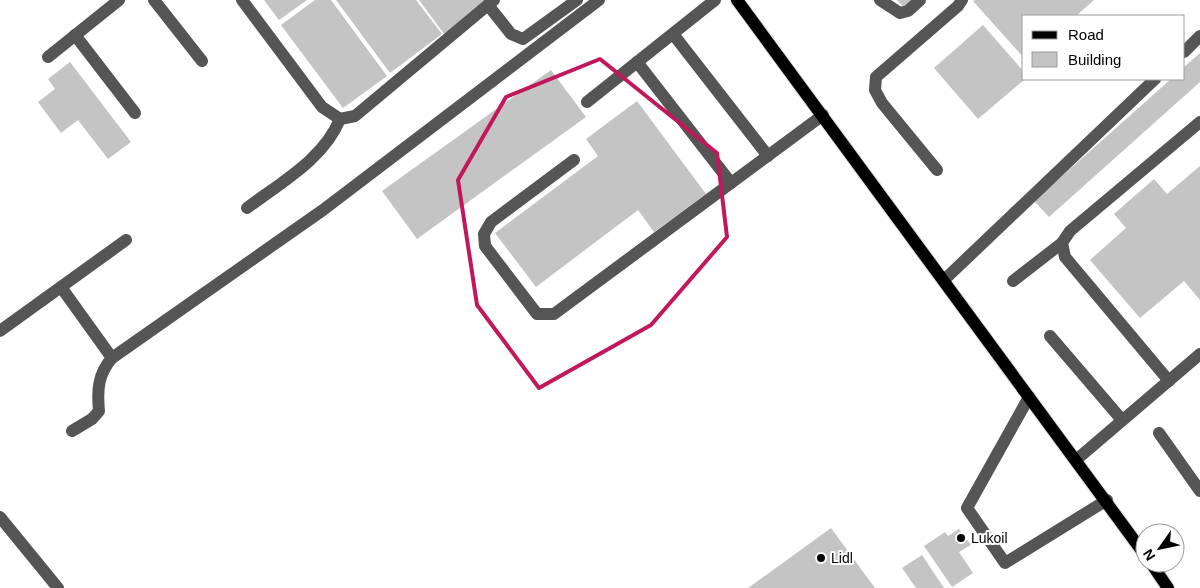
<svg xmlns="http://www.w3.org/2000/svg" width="1200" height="588" viewBox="0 0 1200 588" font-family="Helvetica,sans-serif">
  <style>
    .building { fill: #c4c4c4 }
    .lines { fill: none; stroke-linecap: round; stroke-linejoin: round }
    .major-casing { stroke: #dbdbdb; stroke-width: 14 }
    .minor { stroke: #555; stroke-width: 12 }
    .major { stroke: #000; stroke-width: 12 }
    .marked { fill: none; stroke: #c2185b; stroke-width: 4; stroke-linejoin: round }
    .poi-dot { fill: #000; stroke: #fff; stroke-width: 2 }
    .labels { text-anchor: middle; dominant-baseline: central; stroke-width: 4; stroke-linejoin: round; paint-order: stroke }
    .poi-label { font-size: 14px; fill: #000; stroke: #fff; text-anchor: start }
  </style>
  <rect width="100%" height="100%" fill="#fff"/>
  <!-- building -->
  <g class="building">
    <polygon points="264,0 307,0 279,20"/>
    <polygon points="315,0 331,0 387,76 343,108 281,25"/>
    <polygon points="336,0 416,0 442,34 390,73"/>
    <polygon points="419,0 490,0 444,34"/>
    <polygon points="897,0 913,0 904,8"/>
    <polygon points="975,0 1094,0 1076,16 1024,16 1024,58 973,1"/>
    <polygon points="983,25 1024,72 1024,80 978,119 934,68"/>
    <polygon points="1200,53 1200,82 1049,217 1034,201 1171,79 1184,79 1184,67"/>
    <polygon points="70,62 131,142 108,159 78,120 61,133 38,102 55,89 48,79"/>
    <polygon points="551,70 586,117 417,239 382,191"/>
    <polygon points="637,101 706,194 654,232 638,210 536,287 495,233 598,156 586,139"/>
    <polygon points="1200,166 1200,300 1184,281 1140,318 1090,260 1126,228 1114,214 1154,179 1167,194"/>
    <polygon points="831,528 875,588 748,588"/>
    <polygon points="959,529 971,545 959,552 973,573 952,587 924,546 945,532 948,536"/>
    <polygon points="922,555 944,588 916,588 902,568"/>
  </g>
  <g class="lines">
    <defs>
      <g id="major">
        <polyline points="737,0 1145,555"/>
        <polyline points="1151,563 1168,588"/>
      </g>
    </defs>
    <!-- major casing -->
    <use href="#major" class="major-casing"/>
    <!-- minor -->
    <g class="minor">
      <polyline points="154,0 202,61"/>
      <polyline points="242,0 322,107 340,119 355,116 494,0"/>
      <polyline points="880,0 900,13 908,11 920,0"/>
      <polyline points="488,5 511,34 523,39 577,0"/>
      <polyline points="673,34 768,156"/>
      <polyline points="75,35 135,113"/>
      <polyline points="1184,52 1200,36"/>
      <polyline points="48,57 119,0"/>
      <polyline points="637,62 731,183"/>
      <polyline points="587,102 715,0"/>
      <polyline points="574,160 491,222 484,234 485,246 537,314 554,314 823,115"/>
      <polyline points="937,170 882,103 875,90 876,77 958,6 962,0"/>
      <path d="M247,208C280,183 324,159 340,119"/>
      <polyline points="944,280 1155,79"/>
      <polyline points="1013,281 1062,243"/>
      <polyline points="61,287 112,358"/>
      <polyline points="0,331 126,240"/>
      <polyline points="1050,336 1122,420"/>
      <polyline points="1169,381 1065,257 1062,243 1070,231 1200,122"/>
      <polyline points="1029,397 967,508 1005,563 1107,500"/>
      <path d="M72,431L92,419L99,411C97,390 98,374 112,358L323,210L599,0"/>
      <polyline points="1159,433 1200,491"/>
      <polyline points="1076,460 1200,354"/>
      <polyline points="0,517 58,588"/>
    </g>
    <!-- major -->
    <use href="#major" class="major"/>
  </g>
  <!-- marked area -->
  <path class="marked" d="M600,59L717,153L727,237L651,325L539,388L477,305L458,180L506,97Z"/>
  <!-- markers -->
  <g class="poi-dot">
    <circle cx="961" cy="538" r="5"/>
    <circle cx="821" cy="558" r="5"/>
  </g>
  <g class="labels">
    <!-- poi labels -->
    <g class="poi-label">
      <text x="971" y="538">Lukoil</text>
      <text x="831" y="558">Lidl</text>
    </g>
  </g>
  <!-- legend -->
  <rect x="1022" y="15" width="162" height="65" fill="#ffffff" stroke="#999999"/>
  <rect x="1032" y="31" width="25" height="8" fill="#000000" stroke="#999999"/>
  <text x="1068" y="40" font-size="15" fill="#000000">Road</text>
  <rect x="1032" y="52" width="25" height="15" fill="#c4c4c4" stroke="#999999"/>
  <text x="1068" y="65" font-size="15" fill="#000000">Building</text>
  <!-- north arrow -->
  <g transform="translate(1160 548) rotate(237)"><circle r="24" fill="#ffffff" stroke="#999999"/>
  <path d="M0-4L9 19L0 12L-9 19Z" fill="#000000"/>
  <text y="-8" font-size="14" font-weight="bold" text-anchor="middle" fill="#000000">N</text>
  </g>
</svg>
